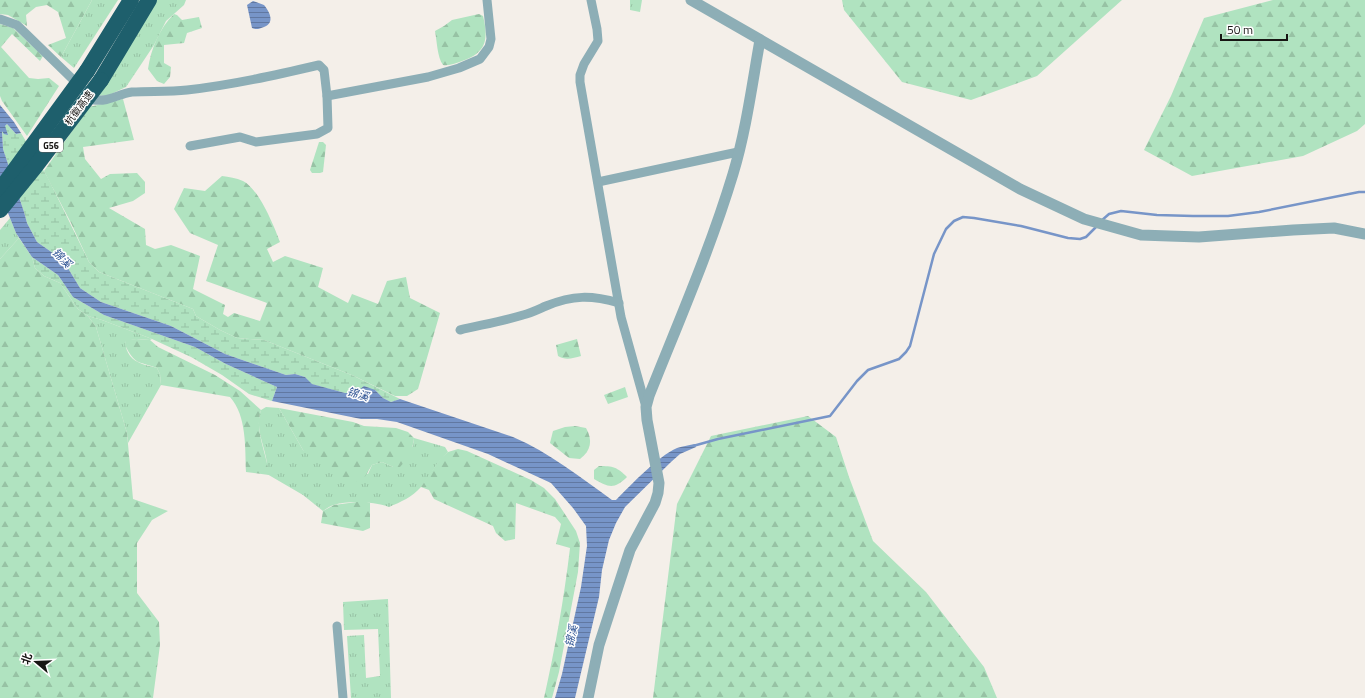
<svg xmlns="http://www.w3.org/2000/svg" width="1365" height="698" viewBox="0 0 1365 698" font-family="'Titillium Web','Noto Sans SC',sans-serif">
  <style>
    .grass { fill: url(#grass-tufts) }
    .forest { fill: url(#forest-firs) }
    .wetland { fill: url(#wetland-marsh) }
    .water { fill: url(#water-rules) }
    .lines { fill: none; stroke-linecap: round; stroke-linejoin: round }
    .stream { stroke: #7795c8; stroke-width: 2.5 }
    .minor { stroke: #8daeb6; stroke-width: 9 }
    .tertiary { stroke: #8daeb6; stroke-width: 11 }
    .motorway { stroke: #1e5f6c; stroke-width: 16 }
    .motorway-bridge { stroke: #1e5f6c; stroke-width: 16 }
    .labels { text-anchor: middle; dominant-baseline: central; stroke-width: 3; stroke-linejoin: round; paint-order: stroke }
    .shield { fill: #fff; stroke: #5d5b5a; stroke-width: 1 }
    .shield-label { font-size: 9px; font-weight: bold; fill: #171513 }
    .street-label { font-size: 10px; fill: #171513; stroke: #fff }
    .water-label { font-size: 11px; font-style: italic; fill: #2f5494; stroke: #fff }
  </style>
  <defs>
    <pattern id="grass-tufts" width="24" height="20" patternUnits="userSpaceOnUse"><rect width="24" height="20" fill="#b0e3c0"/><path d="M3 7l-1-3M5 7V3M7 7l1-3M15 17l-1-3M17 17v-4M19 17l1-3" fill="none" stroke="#97c2a4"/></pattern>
    <pattern id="forest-firs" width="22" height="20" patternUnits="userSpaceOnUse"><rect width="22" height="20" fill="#b0e3c0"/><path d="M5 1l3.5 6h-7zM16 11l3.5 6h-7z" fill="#97c2a4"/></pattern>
    <pattern id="wetland-marsh" width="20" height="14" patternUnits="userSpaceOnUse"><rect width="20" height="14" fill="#b0e3c0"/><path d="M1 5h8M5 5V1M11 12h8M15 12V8" fill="none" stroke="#97c2a4"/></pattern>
    <pattern id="water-rules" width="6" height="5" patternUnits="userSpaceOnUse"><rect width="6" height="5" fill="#7795c8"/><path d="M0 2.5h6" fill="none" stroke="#6178a1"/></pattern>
  </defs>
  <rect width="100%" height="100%" fill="#f4efe9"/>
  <!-- grass -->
  <g class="grass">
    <polygon points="92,0 118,0 74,68 61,57"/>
    <polygon points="157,0 186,0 184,5 166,21 154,45 126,87 109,95 98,96"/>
    <polygon points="630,0 642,0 640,12 630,10"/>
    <polygon points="10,218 16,233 19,238 0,259 0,230"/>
    <path d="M88,316L102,320L152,339L150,340L136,339L126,341C124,348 130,359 138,362C143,365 151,366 157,368L160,374L161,385L128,443L127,433L96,327Z"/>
    <path d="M266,407L279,408L303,450L368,474L372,465L382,462L393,467L413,446L414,438L445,447L448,452C436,462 431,476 421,487C412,497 401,502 389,507C374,502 350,500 334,505C330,506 326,509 323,511L303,495L267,474C270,453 253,432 261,410Z"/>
    <polygon points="388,599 391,698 351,698 347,636 364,635 366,678 380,676 378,629 344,630 343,602"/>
  </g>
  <!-- forest -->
  <g class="forest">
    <polygon points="0,0 92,0 61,57 48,45 66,38 58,12 47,5 36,7 26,15 27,26 8,15 0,14"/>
    <polygon points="842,0 1122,0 1037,76 971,100 902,82 844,10"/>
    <polygon points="1273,0 1365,0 1365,124 1357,131 1303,156 1192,176 1144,150 1171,96 1204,18"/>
    <path d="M174,14L177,15L182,20L199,17L202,28L187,33L184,43L164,45V63L171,67L170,77L164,84L157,81L148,69C151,49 159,29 174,14Z"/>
    <path d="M479,14L483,16C489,40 486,53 462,61C456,63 450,66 443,65C437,57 437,41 435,31L444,26L452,20Z"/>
    <polygon points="0,24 13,28 43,56 40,61 12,34 1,47 29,78 38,79 49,78 59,86 27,136 2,101 0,96"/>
    <path d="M123,99L134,140L83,147L85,159L101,179L110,174L137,173L145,182V193L133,201L109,208L145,229L146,245L155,249L171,245L200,256L193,289L225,305L223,314L228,317L234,313L260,321L267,303L206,281L218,245L190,233L174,209L184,188L205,191L222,176C229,177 236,178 243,181C259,189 274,226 280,242L267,249L273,262L285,256L323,268L318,287L348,303L352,294L378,304L387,281L406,277L410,298L440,313L418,389L407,396H395L354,376L264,340L237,338L220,330L196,316L193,309L99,272L89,262L71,223L44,171L89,107Z"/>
    <polygon points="319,142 323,142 326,145 323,172 320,173 312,173 310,170"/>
    <polygon points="19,238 32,257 35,268 44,276 60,283 78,309 88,316 96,327 127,433 133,499 168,511 152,520 137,543 137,593 159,622 160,645 153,698 0,698 0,259"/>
    <path d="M136,339L150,340L158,347L215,375L240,391L261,410C254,431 267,453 269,475L246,472C245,448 247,416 230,397L161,385L160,374L157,368C138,361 135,365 125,345L126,340Z"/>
    <path d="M577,339L581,356C573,358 566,361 558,356L556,345Z"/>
    <polygon points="625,387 628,397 608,404 604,395"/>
    <path d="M279,408L353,422L364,426L396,428L408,432L414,438C413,450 408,458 400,467H393L382,462L372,465L363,480L352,482L339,477L316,461L303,450Z"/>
    <polygon points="808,416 836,437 849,477 873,541 926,592 984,667 997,698 653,698 677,504 711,436"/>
    <path d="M575,426L586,428C593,440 591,451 580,459L569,458L550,443L553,431L565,427Z"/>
    <path d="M458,449L467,451L531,480L544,488L555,499L576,531L580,543L578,572L559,672L552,698H544C555,649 564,599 570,548L556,544L561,524L555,517L516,503L515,539L505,541L496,533L493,526L434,499L429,490L421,487L441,458L448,452Z"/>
    <path d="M599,466C613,466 617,467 627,477C614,490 608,487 594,479V470Z"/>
    <polygon points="364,501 370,503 370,528 363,531 321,523 323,511 334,505"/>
  </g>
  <!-- wetland -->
  <g class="wetland">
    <polygon points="7,124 16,134 21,133 48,178 89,262 99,272 193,309 196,316 220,330 237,338 264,340 354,376 400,399 391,402 383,398 375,390 345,393 311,384 305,377 295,374 286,375 225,354 171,326 101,302 80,288 63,260 37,242 27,223 24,212 3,149 2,129"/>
    <polygon points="32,257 58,275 73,297 104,315 195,347 226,364 277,387 272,401 249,394 222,375 191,357 152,339 102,320 88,316 78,309 60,283 44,276 35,268"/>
  </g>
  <!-- water -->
  <g class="water">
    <path d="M253,1L264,5C270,12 275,23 264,27C259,29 256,30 252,28L247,5Z"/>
    <path d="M0,105L14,122L21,133L16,134L7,124L5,126L8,135L4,134L2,131L3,149L24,212L27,223L37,242L63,260L80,288L101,302L171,326L225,354L286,375L295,374L305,377L312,384L345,393H355L364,386L375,390L383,398L391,402L400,399L513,437C550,453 580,477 612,500H616C631,485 658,456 677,448C683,446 690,445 695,444L696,447L680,454L671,462L625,507L616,523L609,540L602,570L599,597L575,698H555L562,674L581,587L587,546L586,526L573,508L551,483L488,454L397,422L377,419H361L272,401L277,387L226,364L195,347L104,315L73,297L58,275L32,257L16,233L0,193Z"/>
  </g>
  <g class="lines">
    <!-- stream -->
    <g class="stream">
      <polyline points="1101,221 1109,214 1121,211 1157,215 1193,216 1228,216 1259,212 1359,192 1365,192"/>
      <polyline points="693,446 718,439 830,416 857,381 868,370 899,359 906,352 910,346 934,254 946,229 954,221 963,217 974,218 1021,226 1068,238 1080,239 1086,237 1097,226"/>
    </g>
    <!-- minor -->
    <g class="minor">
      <polyline points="591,0 597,29 598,41 584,64 580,75 580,82 621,317 646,407"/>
      <path d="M0,19L17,25L94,100C109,102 118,94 132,92C151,91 169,92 187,90C232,85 276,75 319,65L324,70L327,96L328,128L317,134L256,142L240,137L190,146"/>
      <polyline points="327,96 428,77 459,68 480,59 489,47 491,39 487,0"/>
      <polyline points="598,182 738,152"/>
      <path d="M460,330C481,325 503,321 523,315C531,313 539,309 546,306C573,295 591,295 619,303"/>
      <polyline points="337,626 343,698"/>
    </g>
    <!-- tertiary -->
    <g class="tertiary">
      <polyline points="691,0 1020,189 1084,219 1141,235 1169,236 1199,237 1293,230 1334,228 1365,234"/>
      <path d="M588,698L599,645L630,550L655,503L658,493L659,483L647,420L646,407L649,396C678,323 710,250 733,174C746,131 752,85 760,40"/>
    </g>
    <!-- motorway -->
    <g class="motorway">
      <polyline points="87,71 131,0"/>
      <polyline points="101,80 149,0"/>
    </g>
    <!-- motorway-bridge -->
    <g class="motorway-bridge">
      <polyline points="0,190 87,71"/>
      <polyline points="0,210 35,167 101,80"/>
    </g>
  </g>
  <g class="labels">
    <!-- shield labels -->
    <rect class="shield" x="39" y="138" width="24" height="14" rx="3"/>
    <g class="shield-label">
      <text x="51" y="145">G56</text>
    </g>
    <!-- street labels -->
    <g class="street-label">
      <text transform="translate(79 108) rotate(-53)">杭徽高速</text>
    </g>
    <!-- water labels -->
    <g class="water-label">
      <text transform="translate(62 258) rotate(45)">锦溪</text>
      <text transform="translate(358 394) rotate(16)">锦溪</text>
      <text transform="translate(571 636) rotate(-78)">锦溪</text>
    </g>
  </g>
  <!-- north arrow -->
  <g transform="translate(36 662) rotate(289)" stroke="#ffffff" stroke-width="3" paint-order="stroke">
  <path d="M0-3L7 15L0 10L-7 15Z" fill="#171513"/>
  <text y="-6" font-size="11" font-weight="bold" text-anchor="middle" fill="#171513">北</text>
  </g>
  <!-- scale -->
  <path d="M1221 34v6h66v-6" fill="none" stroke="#171513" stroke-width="2"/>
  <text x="1227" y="34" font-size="12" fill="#171513" stroke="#ffffff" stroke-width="3" paint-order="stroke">50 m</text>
</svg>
